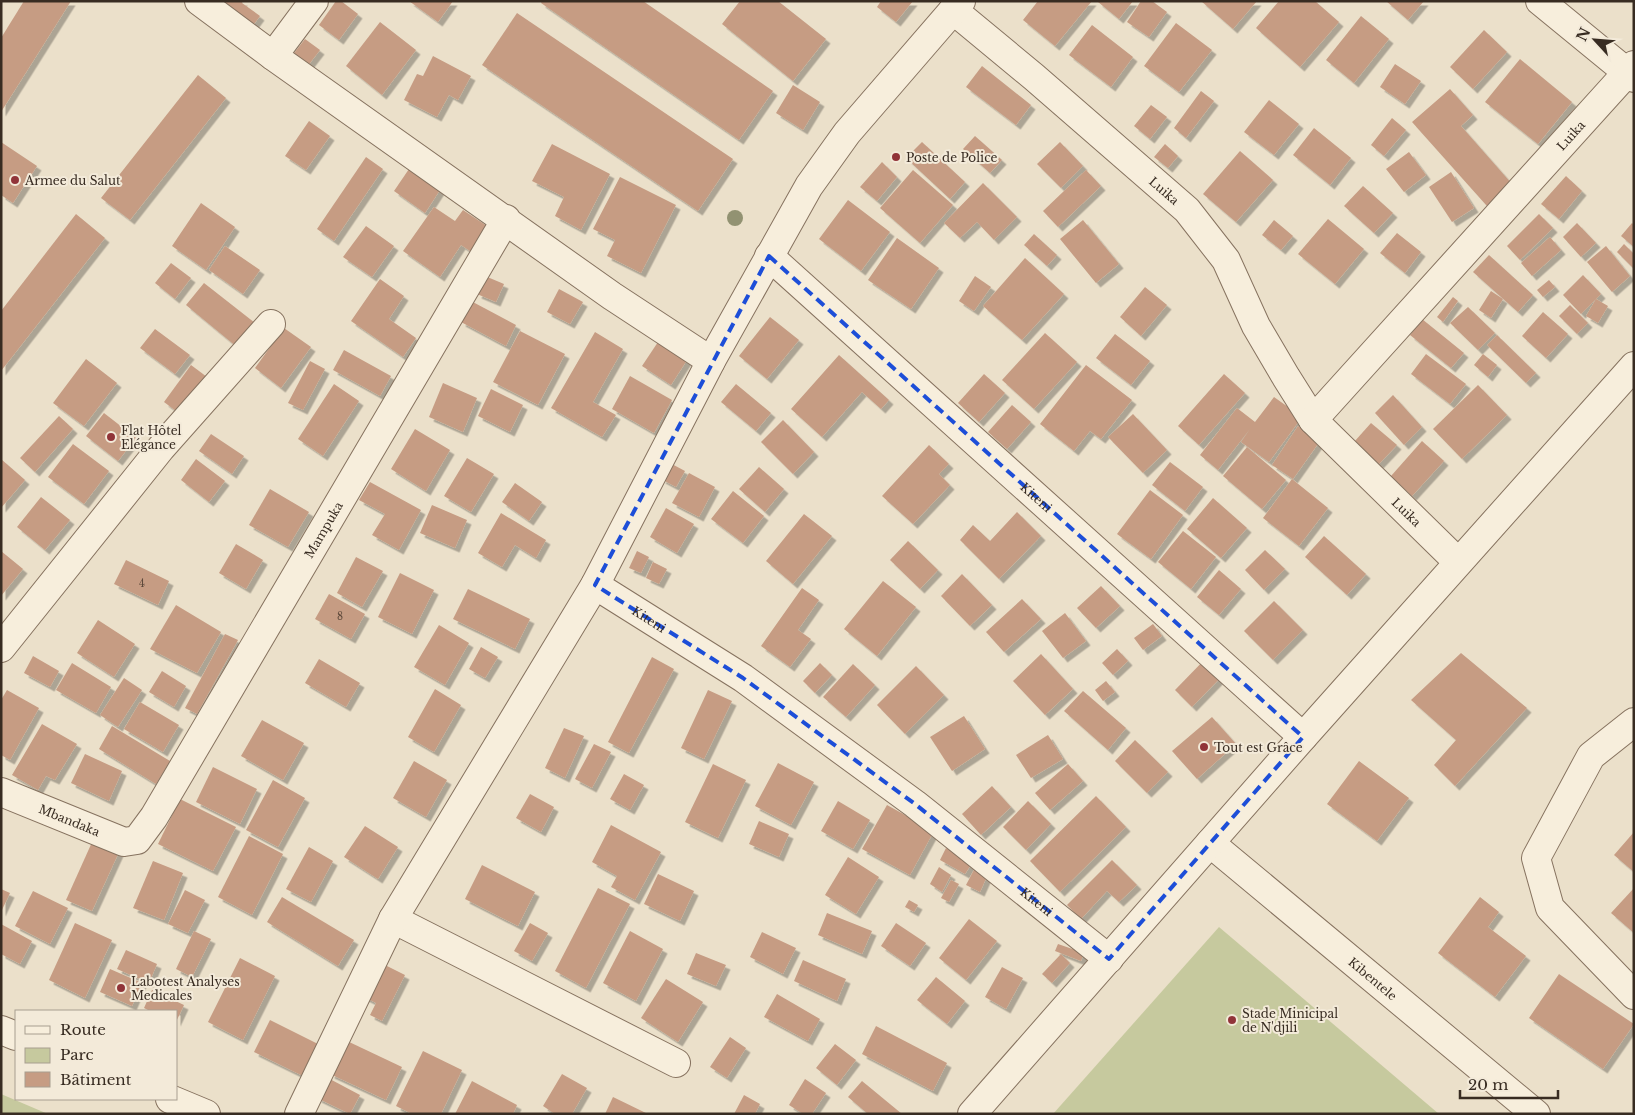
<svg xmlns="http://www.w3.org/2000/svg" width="1635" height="1115" viewBox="0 0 1635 1115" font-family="'Libre Baskerville',serif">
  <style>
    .green { fill: #c6c99e }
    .building { fill: #c69c83; filter: url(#shadow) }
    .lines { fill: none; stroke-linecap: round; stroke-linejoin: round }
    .minor-casing { stroke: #86725f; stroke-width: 30 }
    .minor { stroke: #f7eedc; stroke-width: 28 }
    .tree { fill: #929272 }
    .marked { fill: none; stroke: #1d4ed8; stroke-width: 4; stroke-dasharray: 10 6; stroke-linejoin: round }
    .poi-dot { fill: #913439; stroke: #f3ead9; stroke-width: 2 }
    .labels { text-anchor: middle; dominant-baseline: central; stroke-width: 4; stroke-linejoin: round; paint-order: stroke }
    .number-label { font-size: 10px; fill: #5c483a }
    .street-label { font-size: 12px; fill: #382c22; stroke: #f3ead9 }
    .poi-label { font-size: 12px; fill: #382c22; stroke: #f3ead9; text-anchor: start }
  </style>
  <defs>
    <filter id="shadow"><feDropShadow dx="4.5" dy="4.5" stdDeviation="0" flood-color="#0004"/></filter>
  </defs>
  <rect width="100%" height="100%" fill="#ebe0ca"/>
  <!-- green -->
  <g class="green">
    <polygon points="1219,927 1439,1114 1053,1114"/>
    <polygon points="1,1094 48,1114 1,1114"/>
  </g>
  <!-- building -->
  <g class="building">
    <polygon points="24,1 71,1 1,112 1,38"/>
    <polygon points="224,1 243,1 242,3 260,16 251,28 222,5"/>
    <polygon points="336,1 341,1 358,14 339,40 319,25"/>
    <polygon points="409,1 453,1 438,22"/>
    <polygon points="542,1 643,1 773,91 739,140 541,3"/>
    <polygon points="740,1 778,1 826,39 793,81 722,24"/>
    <polygon points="881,1 913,1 896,22 877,7"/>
    <polygon points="1038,1 1092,1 1055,46 1023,20"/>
    <polygon points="1099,1 1133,1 1119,19 1098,2"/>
    <polygon points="1141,1 1152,1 1167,12 1149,37 1127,22"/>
    <polygon points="1201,1 1257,1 1233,29"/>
    <polygon points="1279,1 1315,1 1339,22 1300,67 1256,28"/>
    <polygon points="1386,1 1424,1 1408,20"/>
    <polygon points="517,13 733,159 698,211 482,65"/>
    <polygon points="1361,16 1389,39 1354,83 1326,60"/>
    <polygon points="380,22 416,50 382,95 346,66"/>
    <polygon points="1176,23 1212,50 1179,92 1144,66"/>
    <polygon points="1092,25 1133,57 1111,87 1069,55"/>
    <polygon points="1484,30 1507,52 1473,89 1450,67"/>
    <polygon points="305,39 320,50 306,68 291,57"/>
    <polygon points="433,56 471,76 458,100 449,95 437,117 404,100 417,74 423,76"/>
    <polygon points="1520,59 1572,102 1538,144 1485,102"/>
    <polygon points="1395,64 1421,81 1405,104 1380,87"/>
    <polygon points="982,66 1031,105 1016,125 966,87"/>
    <polygon points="198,75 226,98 130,220 101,198"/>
    <polygon points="793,85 820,102 803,130 776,113"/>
    <polygon points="1450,89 1473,115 1461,126 1512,184 1487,206 1412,122"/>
    <polygon points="1201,91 1214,101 1186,138 1174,128"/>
    <polygon points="1269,100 1299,124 1274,155 1244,132"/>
    <polygon points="1151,105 1167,117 1150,139 1134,126"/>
    <polygon points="1392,118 1406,130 1384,156 1371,145"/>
    <polygon points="309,121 330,136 306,170 285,156"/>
    <polygon points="1314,128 1351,158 1330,185 1293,155"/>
    <polygon points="975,136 1002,160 990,173 963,149"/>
    <polygon points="1,142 37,166 13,203 1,195"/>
    <polygon points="922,142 965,182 950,199 906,158"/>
    <polygon points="1060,142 1083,166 1061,188 1037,164"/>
    <polygon points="552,144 610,174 581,230 555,216 564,197 532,181"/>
    <polygon points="1165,144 1178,156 1168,168 1154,157"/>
    <polygon points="1240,151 1273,180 1236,222 1203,194"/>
    <polygon points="1409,152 1426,175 1404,192 1386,169"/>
    <polygon points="366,157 383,169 334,241 317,229"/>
    <polygon points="882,162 897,177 877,201 860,187"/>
    <polygon points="409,169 440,190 425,213 394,191"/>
    <polygon points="913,170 953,205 920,243 880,208"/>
    <polygon points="1086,170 1101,186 1058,227 1043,211"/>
    <polygon points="1451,172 1474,208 1452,222 1429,187"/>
    <polygon points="1566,176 1582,191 1559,219 1541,204"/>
    <polygon points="620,177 676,205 641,273 607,256 615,240 593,229"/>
    <polygon points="983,183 1017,217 994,240 977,222 960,238 944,223"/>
    <polygon points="1363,186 1393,213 1374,233 1344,206"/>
    <polygon points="848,200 890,232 861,271 819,239"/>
    <polygon points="201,203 235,227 206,270 172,246"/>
    <polygon points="434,207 455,221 463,210 490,228 473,253 461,245 440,277 403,251"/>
    <polygon points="76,214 105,238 1,371 1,311"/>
    <polygon points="1539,214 1553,228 1520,260 1507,246"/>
    <polygon points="1328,219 1364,249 1335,284 1298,254"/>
    <polygon points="1083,220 1119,264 1096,283 1060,239"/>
    <polygon points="1274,220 1293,236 1281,250 1262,235"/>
    <polygon points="1577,223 1596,243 1581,257 1563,237"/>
    <polygon points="1632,223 1634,225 1634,247 1621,236"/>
    <polygon points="366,226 394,246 372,277 343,257"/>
    <polygon points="1397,233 1421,252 1405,273 1380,253"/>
    <polygon points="1034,234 1057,255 1047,266 1024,245"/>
    <polygon points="1550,237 1561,250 1532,276 1521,263"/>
    <polygon points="897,238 939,268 911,309 868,280"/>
    <polygon points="1624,244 1634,254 1634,269 1617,252"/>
    <polygon points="225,246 260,270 243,294 209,270"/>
    <polygon points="1606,246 1630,276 1612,292 1587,262"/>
    <polygon points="1489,255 1533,295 1518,312 1473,272"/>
    <polygon points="1025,258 1064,294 1022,340 983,306"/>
    <polygon points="171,263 191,278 175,299 155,283"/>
    <polygon points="1583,275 1601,294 1596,299 1608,306 1598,323 1586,316 1596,299 1581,314 1563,295"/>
    <polygon points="485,276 504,284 496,302 477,294"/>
    <polygon points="975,276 991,287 974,311 959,301"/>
    <polygon points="380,279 404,296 389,319 416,338 403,357 351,321"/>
    <polygon points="1549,280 1555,287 1543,297 1537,290"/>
    <polygon points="204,283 255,323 237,347 186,305"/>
    <polygon points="1145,287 1167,305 1141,336 1120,317"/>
    <polygon points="559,289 583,302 570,324 547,312"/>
    <polygon points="1491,291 1503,299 1491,318 1479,310"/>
    <polygon points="1453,297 1458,301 1443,322 1437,317"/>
    <polygon points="471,301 516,325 506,346 461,322"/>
    <polygon points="1570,305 1588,323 1577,334 1559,316"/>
    <polygon points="1468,307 1495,333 1478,350 1450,323"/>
    <polygon points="1543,312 1568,334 1546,358 1522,336"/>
    <polygon points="770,317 799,340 767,379 739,356"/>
    <polygon points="1422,319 1464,353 1451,368 1410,335"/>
    <polygon points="284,328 311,347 281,388 255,368"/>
    <polygon points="155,329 190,355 175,374 140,348"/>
    <polygon points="520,331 565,354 538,405 493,382"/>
    <polygon points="595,332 623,349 593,402 616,415 602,437 551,408"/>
    <polygon points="1045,333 1077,362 1034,409 1002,380"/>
    <polygon points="1115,334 1150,361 1131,385 1096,358"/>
    <polygon points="1497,335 1536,373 1526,383 1487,345"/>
    <polygon points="658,342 687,360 671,385 642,366"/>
    <polygon points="344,350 391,376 380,396 333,370"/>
    <polygon points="1426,354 1466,384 1450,404 1411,374"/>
    <polygon points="1483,354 1497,365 1488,377 1474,365"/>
    <polygon points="839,355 889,400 881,409 862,392 822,437 791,409"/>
    <polygon points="86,359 117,383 84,426 53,403"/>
    <polygon points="310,361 325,369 303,410 288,403"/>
    <polygon points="191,365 207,377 180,414 164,402"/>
    <polygon points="1086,365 1132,400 1101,439 1090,431 1074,451 1040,424"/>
    <polygon points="984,374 1005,393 979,422 958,403"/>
    <polygon points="1224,374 1245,393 1199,445 1178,426"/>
    <polygon points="630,376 672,400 654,433 612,409"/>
    <polygon points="443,383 477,398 463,432 429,417"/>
    <polygon points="334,384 359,401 323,456 298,439"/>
    <polygon points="736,384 771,413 756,431 721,402"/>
    <polygon points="1478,385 1507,415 1462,459 1433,429"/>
    <polygon points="491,389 523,405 510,432 478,416"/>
    <polygon points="1393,395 1422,427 1404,445 1375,413"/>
    <polygon points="1274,397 1302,417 1269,462 1241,442 1250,429 1218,470 1200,455 1237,408 1255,422"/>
    <polygon points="1012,405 1031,422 1007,449 988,432"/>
    <polygon points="104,413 136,438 118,461 86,436"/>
    <polygon points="1133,414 1167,450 1143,473 1108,437"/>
    <polygon points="59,416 73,429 35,472 20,458"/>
    <polygon points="783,420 814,452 793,474 761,442"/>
    <polygon points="1371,423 1397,445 1379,464 1354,442"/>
    <polygon points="1298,426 1320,441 1293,479 1272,465"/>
    <polygon points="415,429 450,450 426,491 391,469"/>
    <polygon points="211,434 244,456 232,474 199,451"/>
    <polygon points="1422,441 1444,461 1412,496 1391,476"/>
    <polygon points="73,444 109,471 84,504 48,477"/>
    <polygon points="929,445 949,464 939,474 950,485 913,524 882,496"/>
    <polygon points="1247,447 1286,480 1262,509 1223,476"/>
    <polygon points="467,458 494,474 471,512 444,496"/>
    <polygon points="1,459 25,480 1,508"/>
    <polygon points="196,459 225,481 209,502 181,480"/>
    <polygon points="1170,462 1203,487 1185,511 1152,485"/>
    <polygon points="670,463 685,471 676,487 661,479"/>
    <polygon points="759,467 784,489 765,512 739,489"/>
    <polygon points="689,473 715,487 699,517 672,503"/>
    <polygon points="1292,479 1328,508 1299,546 1263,518"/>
    <polygon points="370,482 421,510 399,550 372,535 385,514 359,500"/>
    <polygon points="515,483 542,502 529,521 502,502"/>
    <polygon points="270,489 309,512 288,547 249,525"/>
    <polygon points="1150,490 1183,515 1151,559 1117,534"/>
    <polygon points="733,491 764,516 743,543 711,519"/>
    <polygon points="41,497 70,520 45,550 17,527"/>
    <polygon points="1213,498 1247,528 1221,558 1187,529"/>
    <polygon points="432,505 467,520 455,548 420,533"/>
    <polygon points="666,508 694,524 677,553 650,537"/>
    <polygon points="1017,512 1041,536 999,579 960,540 973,525 990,541"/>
    <polygon points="501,513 546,540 536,558 515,545 502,567 478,553"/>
    <polygon points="804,514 832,536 793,584 766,561"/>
    <polygon points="1183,531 1216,557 1191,589 1158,562"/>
    <polygon points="1324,536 1366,574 1347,595 1305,557"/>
    <polygon points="908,541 938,570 920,589 890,560"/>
    <polygon points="236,544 263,560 246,589 219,573"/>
    <polygon points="1265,550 1285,569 1264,590 1245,570"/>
    <polygon points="1,551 23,569 1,596"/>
    <polygon points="637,551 649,557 641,573 629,568"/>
    <polygon points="356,557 383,571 362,607 337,593"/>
    <polygon points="126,560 169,581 158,605 114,584"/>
    <polygon points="653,562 667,569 659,584 646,578"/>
    <polygon points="1219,570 1241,589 1219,615 1197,597"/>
    <polygon points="400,573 434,590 412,634 378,617"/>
    <polygon points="962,574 992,605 970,626 941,596"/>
    <polygon points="883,581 916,607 877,656 844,629"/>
    <polygon points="1101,586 1120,606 1096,628 1077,608"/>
    <polygon points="802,588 819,600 798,630 811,639 790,667 761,646"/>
    <polygon points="468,589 530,619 515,649 453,619"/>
    <polygon points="329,594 365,614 351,639 315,619"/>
    <polygon points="1022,599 1041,619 1004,652 986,632"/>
    <polygon points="1274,601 1303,630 1273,660 1244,631"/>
    <polygon points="176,605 221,632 197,673 150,649"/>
    <polygon points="1065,613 1086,641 1063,658 1042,631"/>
    <polygon points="98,620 135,644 114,677 77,653"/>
    <polygon points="1153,624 1162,636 1143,650 1134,638"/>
    <polygon points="439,625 469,643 445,685 414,667"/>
    <polygon points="225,634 238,640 197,714 185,708"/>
    <polygon points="481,647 498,657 485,678 469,669"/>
    <polygon points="1117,649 1128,661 1113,675 1102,663"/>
    <polygon points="1461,653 1527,708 1455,786 1434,765 1456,740 1411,700"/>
    <polygon points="1041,654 1073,689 1045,715 1013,681"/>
    <polygon points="1210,654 1227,671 1192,707 1175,690"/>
    <polygon points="33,656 59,671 50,687 24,673"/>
    <polygon points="652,657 674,669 629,753 608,742"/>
    <polygon points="319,659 360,683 346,707 305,683"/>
    <polygon points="72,663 111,687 96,713 56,690"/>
    <polygon points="820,663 832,675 815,693 803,681"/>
    <polygon points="853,664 875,685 846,717 823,697"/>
    <polygon points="916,666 944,695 905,734 877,705"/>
    <polygon points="162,671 186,686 174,707 149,692"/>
    <polygon points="124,678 142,690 118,727 100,715"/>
    <polygon points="1106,681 1115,692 1103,701 1095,690"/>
    <polygon points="435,689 461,705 434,752 408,737"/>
    <polygon points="7,690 39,708 10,760 1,755 1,700"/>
    <polygon points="708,690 732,701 704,759 681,748"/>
    <polygon points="1083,691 1126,728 1108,750 1064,711"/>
    <polygon points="140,702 179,725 163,752 124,729"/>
    <polygon points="964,716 985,749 952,771 930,737"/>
    <polygon points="1212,717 1236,744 1197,779 1172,751"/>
    <polygon points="262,720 304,743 283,780 241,756"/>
    <polygon points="42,724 77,744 55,780 46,776 38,790 12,775"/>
    <polygon points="112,726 170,761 156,784 99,749"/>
    <polygon points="564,728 584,736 565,778 545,768"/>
    <polygon points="1048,735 1063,759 1031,778 1016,755"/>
    <polygon points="1135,740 1168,772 1147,793 1115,761"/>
    <polygon points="594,744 611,752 592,788 575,779"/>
    <polygon points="85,754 122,771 109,801 71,783"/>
    <polygon points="414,761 447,780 426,817 393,798"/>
    <polygon points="1359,761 1409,798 1377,841 1327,804"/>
    <polygon points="778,763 814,782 791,825 755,806"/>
    <polygon points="713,764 746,780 718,838 685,822"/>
    <polygon points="1068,764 1083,781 1050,810 1035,793"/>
    <polygon points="213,767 257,789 240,824 196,802"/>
    <polygon points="624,774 644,785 630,810 610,799"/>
    <polygon points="273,780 305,798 278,847 246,830"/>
    <polygon points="992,786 1011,807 981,835 962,814"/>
    <polygon points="530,794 554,807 541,832 516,818"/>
    <polygon points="1096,796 1126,827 1060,892 1030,861"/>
    <polygon points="180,799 236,827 213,871 158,844"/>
    <polygon points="838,801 870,820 853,849 821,831"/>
    <polygon points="1028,801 1051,824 1026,850 1003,827"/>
    <polygon points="887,805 934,831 910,875 862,849"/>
    <polygon points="759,821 789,834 779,857 749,844"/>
    <polygon points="611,825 661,852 635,900 611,887 617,876 592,862"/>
    <polygon points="365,826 398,847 378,879 344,857"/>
    <polygon points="1634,832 1634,872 1614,855"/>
    <polygon points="249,836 283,854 252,915 218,897"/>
    <polygon points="93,840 119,852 92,911 66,900"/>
    <polygon points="309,847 333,861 311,902 286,889"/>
    <polygon points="946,848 972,863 965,874 940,860"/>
    <polygon points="848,857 879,877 856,914 825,895"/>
    <polygon points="1112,860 1137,885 1119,902 1107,891 1081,919 1067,905"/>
    <polygon points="153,861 183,873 164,920 133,908"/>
    <polygon points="482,865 535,892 518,926 465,899"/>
    <polygon points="939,867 951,875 942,892 930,884"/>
    <polygon points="975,868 988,874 980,892 966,885"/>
    <polygon points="658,874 694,891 680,921 644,904"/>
    <polygon points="951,880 959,884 949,902 941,898"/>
    <polygon points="598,888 630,904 586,988 555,971"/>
    <polygon points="1634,888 1634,933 1611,913"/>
    <polygon points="1,889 10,893 1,912"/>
    <polygon points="185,890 205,900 188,933 168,924"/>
    <polygon points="33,891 68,908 50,944 15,926"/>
    <polygon points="282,897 354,940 338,966 267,922"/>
    <polygon points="1480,897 1499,912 1488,927 1526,956 1495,997 1438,953"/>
    <polygon points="909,900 918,905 914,912 905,907"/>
    <polygon points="827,913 872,931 862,954 818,935"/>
    <polygon points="969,919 997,941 966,980 939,958"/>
    <polygon points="75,923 112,940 85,998 49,980"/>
    <polygon points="530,923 548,933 532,961 514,951"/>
    <polygon points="896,923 926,943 910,966 881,946"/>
    <polygon points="1,924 32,941 20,964 1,954"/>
    <polygon points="194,931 211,939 192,977 176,969"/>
    <polygon points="630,931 663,949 636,1001 603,983"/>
    <polygon points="762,932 796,948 783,974 750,957"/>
    <polygon points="1058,944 1084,953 1081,961 1055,951"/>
    <polygon points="126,950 157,964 149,983 117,969"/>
    <polygon points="696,953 726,965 716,986 687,974"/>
    <polygon points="1061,954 1070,963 1052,983 1042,974"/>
    <polygon points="240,958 275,976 243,1040 208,1022"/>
    <polygon points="803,960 846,979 837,1001 794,981"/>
    <polygon points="379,962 405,975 382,1021 370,1015 376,1003 362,996"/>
    <polygon points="1002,967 1023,978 1006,1009 985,997"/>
    <polygon points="110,969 142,983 132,1006 100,992"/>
    <polygon points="1559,974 1634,1024 1603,1069 1529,1018"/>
    <polygon points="936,977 965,1001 947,1024 917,1000"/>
    <polygon points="666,979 703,1002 678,1042 641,1018"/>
    <polygon points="152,990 184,1005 176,1022 176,1011 150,1011 144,1008"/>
    <polygon points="777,994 820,1019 808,1041 764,1017"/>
    <polygon points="270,1020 318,1044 303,1076 254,1052"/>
    <polygon points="876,1026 947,1063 933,1091 862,1054"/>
    <polygon points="730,1037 746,1048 727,1078 710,1067"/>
    <polygon points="345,1040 402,1067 386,1100 330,1074"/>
    <polygon points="835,1044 856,1060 837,1085 816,1068"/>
    <polygon points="423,1051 462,1070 441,1114 412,1114 396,1106"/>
    <polygon points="562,1074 587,1088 572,1114 555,1114 543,1106"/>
    <polygon points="328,1078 360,1095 350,1114 317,1098"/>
    <polygon points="805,1079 826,1093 812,1114 803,1114 789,1105"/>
    <polygon points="472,1081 517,1105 513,1114 455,1114"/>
    <polygon points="862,1081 902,1114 868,1114 848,1097"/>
    <polygon points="744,1095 760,1104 755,1114 734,1114"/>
    <polygon points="613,1097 648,1114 605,1114"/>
  </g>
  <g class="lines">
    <defs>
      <g id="minor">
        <polyline points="199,1 273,56 612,296 711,361"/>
        <polyline points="1540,1 1634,78"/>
        <path id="s1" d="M953,10L1034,77L1187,210L1226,260L1256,326L1286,377L1313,420L1458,562"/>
        <polyline points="273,56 314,1"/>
        <path id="s2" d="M769,256L1303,737"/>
        <path id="s3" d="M1313,420L1634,65"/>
        <path id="s4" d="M595,585L743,678L915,804L1109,959"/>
        <polyline points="1,648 161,448 271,324"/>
        <polyline points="1634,722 1591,756 1536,858 1550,908 1634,995"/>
        <path id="s5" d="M1,792L124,842L137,840L154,817L506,219"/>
        <path id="s6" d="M1210,843L1536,1114"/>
        <polyline points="393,919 676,1063"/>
        <polyline points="1,1030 16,1036"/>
        <polyline points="170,1099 206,1114"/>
        <polyline points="299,1114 393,919 595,585 711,361 809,186 847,133 961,1"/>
        <polyline points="972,1114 1303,737 1634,366"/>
      </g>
    </defs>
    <!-- minor casing -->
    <use href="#minor" class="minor-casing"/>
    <!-- minor -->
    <use href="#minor" class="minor"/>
  </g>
  <!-- trees -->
  <circle class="tree" cx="735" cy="218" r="8"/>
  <!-- marked area -->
  <path class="marked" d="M769,256L1303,737L1109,959L915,804L743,678L595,585Z"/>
  <!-- markers -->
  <g class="poi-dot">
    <circle cx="896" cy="157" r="5"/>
    <circle cx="15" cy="180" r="5"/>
    <circle cx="111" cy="437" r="5"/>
    <circle cx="1204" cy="747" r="5"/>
    <circle cx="121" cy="988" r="5"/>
    <circle cx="1232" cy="1020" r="5"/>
  </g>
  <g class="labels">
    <!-- number labels -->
    <g class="number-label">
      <text x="142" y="583">4</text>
      <text x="340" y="616">8</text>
    </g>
    <!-- street labels -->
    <g class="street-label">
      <text stroke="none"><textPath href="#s3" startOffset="384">Luika</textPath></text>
      <text stroke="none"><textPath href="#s1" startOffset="278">Luika</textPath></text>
      <text stroke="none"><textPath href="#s2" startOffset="360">Kiteni</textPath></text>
      <text stroke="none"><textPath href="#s1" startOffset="685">Luika</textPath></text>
      <text stroke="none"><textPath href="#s5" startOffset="508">Mampuka</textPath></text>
      <text stroke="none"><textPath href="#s4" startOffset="64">Kiteni</textPath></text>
      <text stroke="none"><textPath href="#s5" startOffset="74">Mbandaka</textPath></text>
      <text stroke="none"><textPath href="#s4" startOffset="544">Kiteni</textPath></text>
      <text stroke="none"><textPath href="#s6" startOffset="212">Kibentele</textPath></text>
    </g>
    <!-- poi labels -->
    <g class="poi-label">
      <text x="906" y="157">Poste de Police</text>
      <text x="25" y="180">Armee du Salut</text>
      <text x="121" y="430">Flat Hôtel<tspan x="121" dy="14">Elégance</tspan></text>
      <text x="1214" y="747">Tout est Grâce</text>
      <text x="131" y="981">Labotest Analyses<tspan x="131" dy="14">Medicales</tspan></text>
      <text x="1242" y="1013">Stade Minicipal<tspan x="1242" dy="14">de N'djili</tspan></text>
    </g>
  </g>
  <!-- border -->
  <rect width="1635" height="1115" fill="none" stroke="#382c22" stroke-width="5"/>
  <!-- legend -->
  <rect x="15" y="1010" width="162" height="90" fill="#f3ead9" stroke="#a89e90"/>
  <rect x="25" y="1026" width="25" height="8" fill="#f7eedc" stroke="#a89e90"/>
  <text x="60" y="1035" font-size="15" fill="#382c22">Route</text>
  <rect x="25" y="1048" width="25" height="15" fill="#c6c99e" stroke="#a89e90"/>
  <text x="60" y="1060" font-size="15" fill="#382c22">Parc</text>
  <rect x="25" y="1072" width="25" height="15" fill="#c69c83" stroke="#a89e90"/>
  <text x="60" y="1085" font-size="15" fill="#382c22">Bâtiment</text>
  <!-- north arrow -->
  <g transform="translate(1595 40) rotate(296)" stroke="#f3ead9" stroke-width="4" paint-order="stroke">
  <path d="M0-4L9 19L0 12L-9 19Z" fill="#382c22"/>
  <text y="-8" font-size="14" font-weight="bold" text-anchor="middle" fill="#382c22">N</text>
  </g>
  <!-- scale -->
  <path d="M1460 1090v8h98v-8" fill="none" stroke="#382c22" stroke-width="2.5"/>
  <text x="1468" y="1090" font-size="15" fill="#382c22" stroke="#f3ead9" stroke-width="4" paint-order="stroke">20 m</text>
</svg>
